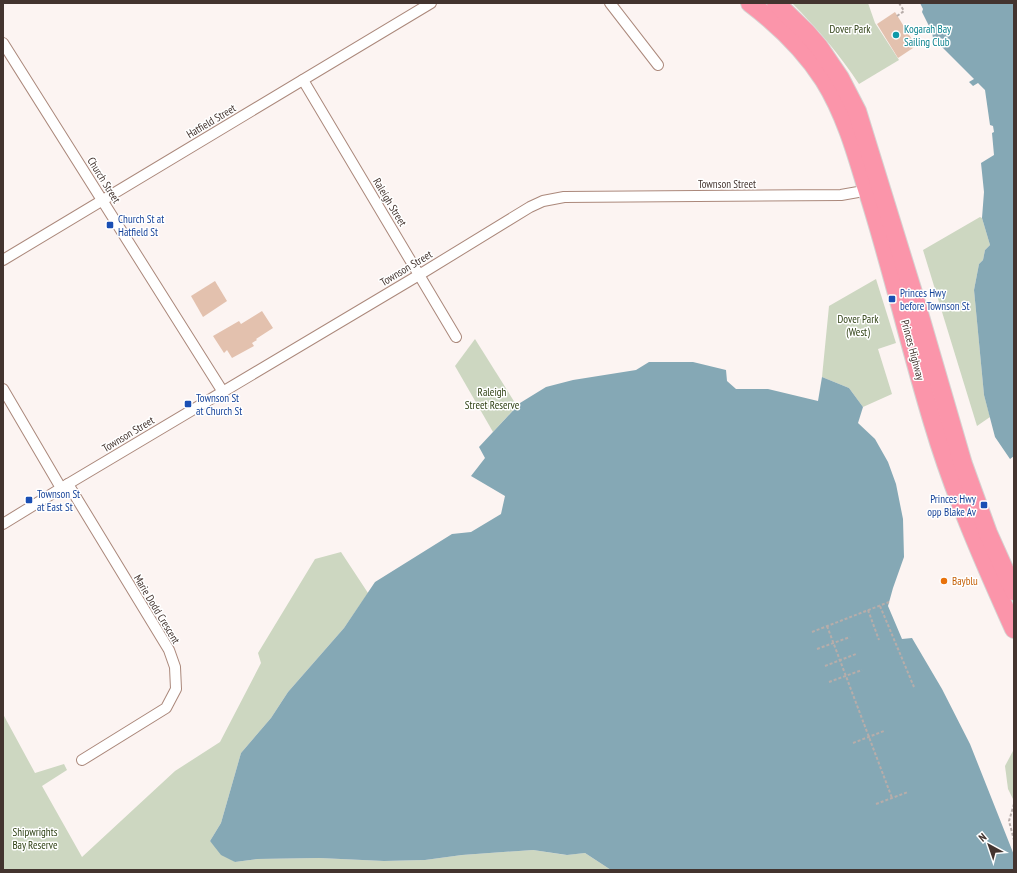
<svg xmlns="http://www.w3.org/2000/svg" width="1017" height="873" viewBox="0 0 1017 873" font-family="'PT Sans Narrow',sans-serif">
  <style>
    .green { fill: #cdd7c1 }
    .water { fill: #85a8b5 }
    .building { fill: #e3c1ae }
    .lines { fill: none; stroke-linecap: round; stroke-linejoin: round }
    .street-casing { stroke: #ab887b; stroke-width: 12 }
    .highway-casing { stroke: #d6d2d1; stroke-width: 20 }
    .path { stroke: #b7adaa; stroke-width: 2; stroke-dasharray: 3 2; stroke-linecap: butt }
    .street { stroke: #fff; stroke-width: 10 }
    .highway { stroke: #fb95aa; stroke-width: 18 }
    .culture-dot { fill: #0f9aa8; stroke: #fff; stroke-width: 1.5 }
    .transit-dot { fill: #1a4fb4; stroke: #fff; stroke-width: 1.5 }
    .food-dot { fill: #e8710a; stroke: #fff; stroke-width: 1.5 }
    .labels { text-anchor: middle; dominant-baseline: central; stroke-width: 3; stroke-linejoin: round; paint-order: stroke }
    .park-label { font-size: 11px; fill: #2f4114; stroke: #fff }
    .culture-label { font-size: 11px; fill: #0d838f; stroke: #fff; text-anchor: start }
    .street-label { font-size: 11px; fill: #43342f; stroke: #fff }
    .transit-label { font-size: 11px; fill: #164399; stroke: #fff; text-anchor: start }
    .food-label { font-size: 11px; fill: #c56008; stroke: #fff; text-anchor: start }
  </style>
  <rect width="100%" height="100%" fill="#fcf4f2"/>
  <!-- green -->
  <g class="green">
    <path d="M792,3H868L875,23L899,60L859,84C840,55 817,28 792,3Z"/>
    <polygon points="980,217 982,218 990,245 985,250 983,260 979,264 974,290 984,395 990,417 977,426 923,250"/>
    <polygon points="876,279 896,343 878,349 892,394 863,407 849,388 822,377 829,306"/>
    <polygon points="475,339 517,406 493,432 455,366"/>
    <polygon points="341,552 368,593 344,628 288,692 271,718 241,753 221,823 210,841 235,862 257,859 319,858 384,861 425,860 462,855 533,850 566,855 585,853 611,870 3,870 3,714 35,773 64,764 67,770 42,786 82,857 175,771 220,742 261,663 258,653 315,559"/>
    <polygon points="1014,749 1014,801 1008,789 1005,766"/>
  </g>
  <!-- water -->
  <g class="water">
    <polygon points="920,3 1014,3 1014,456 1010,459 995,437 984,395 974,290 979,264 983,260 985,250 990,245 982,218 984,192 981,163 994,155 992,133 994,132 993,126 990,125 985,90 978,83 973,86 969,82 974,79 933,38 932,32 922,12 923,9"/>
    <polygon points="649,362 693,362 726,370 727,381 736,389 768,389 818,401 822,377 849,388 863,407 858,423 875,439 888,462 896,484 903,519 904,557 893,588 888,606 902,639 912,638 942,689 970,744 1014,855 1014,870 611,870 585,853 567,855 533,850 462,855 425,860 384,861 319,858 257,859 235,862 221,855 210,841 221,823 241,753 271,718 288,692 344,628 375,582 452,534 471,532 501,514 505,496 471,476 485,458 479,447 520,403 546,387 573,380 636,370"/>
  </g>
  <!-- building -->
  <g class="building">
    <polygon points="895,12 916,46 898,58 877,24"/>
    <polygon points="215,281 227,301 203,317 191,296"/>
    <polygon points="262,311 273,328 256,339 257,340 252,343 254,346 232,358 227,350 224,353 213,336 239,321 241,324"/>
  </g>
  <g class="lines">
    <defs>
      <g id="street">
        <polyline points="610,3 658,65"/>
        <polyline points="3,43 223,392"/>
        <polyline points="303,80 456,337"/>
        <polyline points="3,260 431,3"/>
        <polyline points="3,389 61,488"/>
        <polyline points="68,484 169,650 175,667 176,689 166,708 82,760"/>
        <polyline points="3,524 68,484 419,275 530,207 543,201 564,197 841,195 858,192 867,188"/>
      </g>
      <g id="highway">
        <path d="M750,3C779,25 804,49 824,80C844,112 855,149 866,186C891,264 909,344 933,423C954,494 984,562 1014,629"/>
        <polyline points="776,3 806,32 819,47 840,78 857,111 912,289 963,464 988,533 1014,591"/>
      </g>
    </defs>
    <!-- street casing -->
    <use href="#street" class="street-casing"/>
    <!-- highway casing -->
    <use href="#highway" class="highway-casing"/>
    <!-- path -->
    <g class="path">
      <polyline points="897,16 904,11 899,3"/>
      <polyline points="880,606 914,687"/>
      <polyline points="868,610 879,640"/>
      <polyline points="827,626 892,798"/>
      <polyline points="812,632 889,602"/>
      <polyline points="817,649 850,637"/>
      <polyline points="825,666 856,654"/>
      <polyline points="829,682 862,670"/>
      <polyline points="853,743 884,731"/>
      <polyline points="876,804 908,792"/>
      <polyline points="1014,804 1009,821 1014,840"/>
      <polyline points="973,870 974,870"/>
    </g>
    <!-- street -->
    <use href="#street" class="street"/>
    <!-- highway -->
    <use href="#highway" class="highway"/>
  </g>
  <!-- markers -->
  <circle class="culture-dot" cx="896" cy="35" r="4"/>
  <g class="transit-dot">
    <rect x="106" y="221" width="8" height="8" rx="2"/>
    <rect x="888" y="295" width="8" height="8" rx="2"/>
    <rect x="184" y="400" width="8" height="8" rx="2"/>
    <rect x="25" y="496" width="8" height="8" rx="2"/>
    <rect x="980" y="501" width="8" height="8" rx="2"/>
  </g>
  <circle class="food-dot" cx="944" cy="581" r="4"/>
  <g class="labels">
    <!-- park labels -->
    <g class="park-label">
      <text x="850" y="29">Dover Park</text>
      <text x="858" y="319">Dover Park<tspan x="858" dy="13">(West)</tspan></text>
      <text x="492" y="392">Raleigh<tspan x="492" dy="13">Street Reserve</tspan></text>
      <text x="35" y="832">Shipwrights<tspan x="35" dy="13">Bay Reserve</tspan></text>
    </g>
    <!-- culture labels -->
    <g class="culture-label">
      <text x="904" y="29">Kogarah Bay<tspan x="904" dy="13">Sailing Club</tspan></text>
    </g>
    <!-- street labels -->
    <g class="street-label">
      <text transform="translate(211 121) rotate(-31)">Hatfield Street</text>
      <text transform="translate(104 180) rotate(58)">Church Street</text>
      <text x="727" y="184">Townson Street</text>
      <text transform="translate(390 202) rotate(59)">Raleigh Street</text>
      <text transform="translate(406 268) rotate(-31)">Townson Street</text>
      <text transform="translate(913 350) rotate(75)">Princes Highway</text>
      <text transform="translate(128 434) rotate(-31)">Townson Street</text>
      <text transform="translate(157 609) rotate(59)">Marie Dodd Crescent</text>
    </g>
    <!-- transit labels -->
    <g class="transit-label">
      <text x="118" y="219">Church St at<tspan x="118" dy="13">Hatfield St</tspan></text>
      <text x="900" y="293">Princes Hwy<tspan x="900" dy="13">before Townson St</tspan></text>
      <text x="196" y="398">Townson St<tspan x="196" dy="13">at Church St</tspan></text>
      <text x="37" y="494">Townson St<tspan x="37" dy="13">at East St</tspan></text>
      <text x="976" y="499" text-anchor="end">Princes Hwy<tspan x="976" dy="13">opp Blake Av</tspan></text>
    </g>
    <!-- food labels -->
    <g class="food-label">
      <text x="952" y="581">Bayblu</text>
    </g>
  </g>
  <!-- border -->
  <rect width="1017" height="873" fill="none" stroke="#43342f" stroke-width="8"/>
  <!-- north arrow -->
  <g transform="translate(989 845) rotate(320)" stroke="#ffffff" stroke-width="3" paint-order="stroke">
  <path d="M0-3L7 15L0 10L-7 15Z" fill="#43342f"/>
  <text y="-6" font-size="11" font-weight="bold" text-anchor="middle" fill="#43342f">N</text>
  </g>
</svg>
